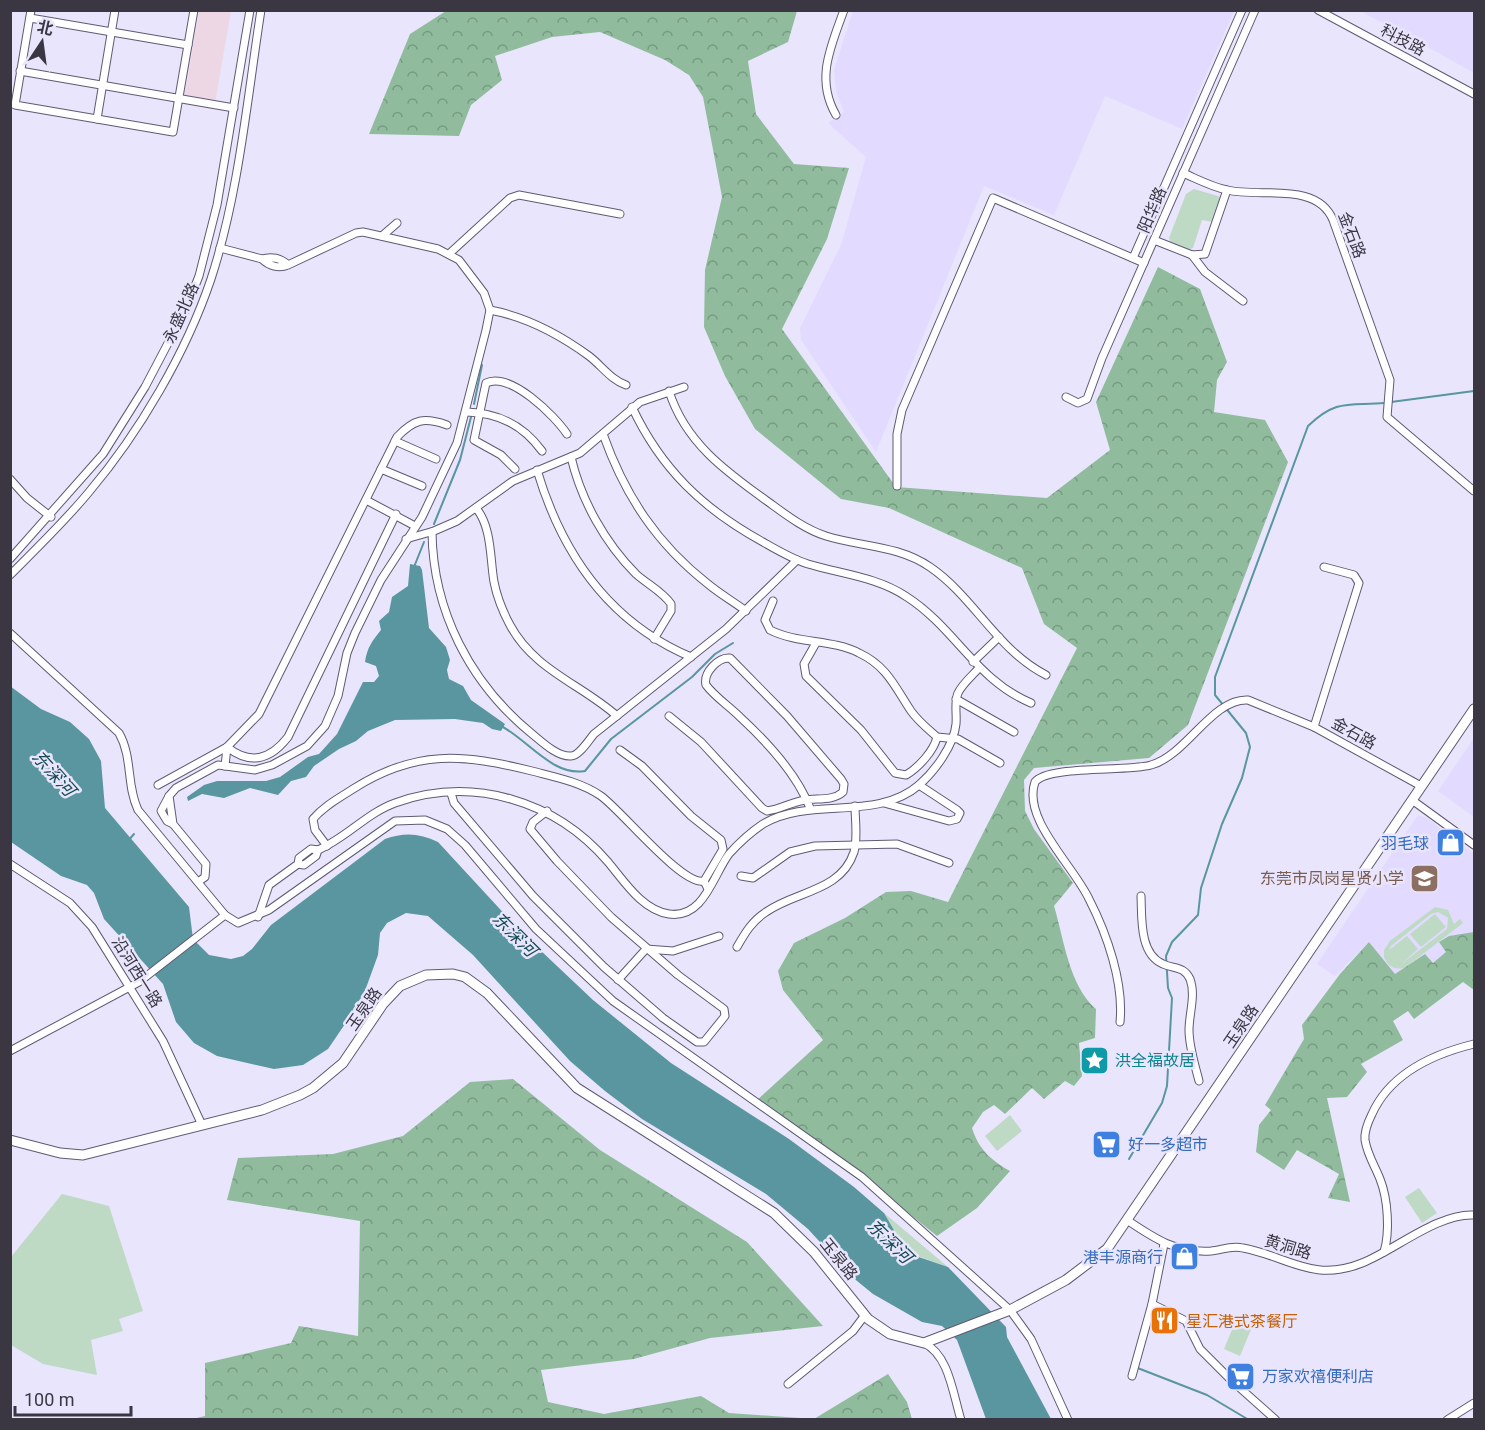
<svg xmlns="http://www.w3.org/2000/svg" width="1485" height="1430" viewBox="0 0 1485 1430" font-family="Roboto,'Noto Sans SC',sans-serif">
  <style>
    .commercial { fill: #edd7e5 }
    .built { fill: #e2dbff }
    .green { fill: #bedac5; fill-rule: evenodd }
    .forest { fill: url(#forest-crowns) }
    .water { fill: #5996a0 }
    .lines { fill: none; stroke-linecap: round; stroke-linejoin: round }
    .stream { stroke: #5996a0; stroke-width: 2 }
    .street-casing { stroke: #5f5a73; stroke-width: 9 }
    .secondary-casing { stroke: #5f5a73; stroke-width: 11 }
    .street { stroke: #fff; stroke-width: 7 }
    .secondary { stroke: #fff; stroke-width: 9 }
    .labels { text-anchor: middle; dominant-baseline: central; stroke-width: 5; stroke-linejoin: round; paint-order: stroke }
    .street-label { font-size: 16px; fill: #3a3743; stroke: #e9e5fc }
    .shop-label { font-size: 16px; fill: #366cbe; stroke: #e9e5fc; text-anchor: end }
    .education-label { font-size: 16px; fill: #785e54; stroke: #e9e5fc; text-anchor: end }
    .culture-label { font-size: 16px; fill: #0d838f; stroke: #e9e5fc; text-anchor: start }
    .food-label { font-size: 16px; fill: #c56008; stroke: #e9e5fc; text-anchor: start }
    .water-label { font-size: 18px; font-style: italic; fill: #154c54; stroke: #e9e5fc }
  </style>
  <defs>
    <pattern id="forest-crowns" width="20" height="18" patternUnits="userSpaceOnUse" patternTransform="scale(1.5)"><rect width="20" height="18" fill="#90bc9d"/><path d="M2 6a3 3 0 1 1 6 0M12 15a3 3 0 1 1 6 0" fill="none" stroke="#779a82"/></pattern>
  </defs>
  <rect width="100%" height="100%" fill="#e9e5fc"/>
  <!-- commercial -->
  <polygon class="commercial" points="199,11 231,11 214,109 183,104"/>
  <!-- built -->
  <g class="built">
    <polygon points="853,11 1234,11 1182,129 1105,96 1054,215 984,186 876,452 801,340 800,328 841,245 866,157 828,123 844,112 836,92 834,70"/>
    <polygon points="1360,11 1474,11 1474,73 1417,41"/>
    <polygon points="1474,738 1474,817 1438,791"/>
    <polygon points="1418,815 1427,818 1474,854 1474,932 1439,942 1447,952 1433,963 1425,954 1395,974 1369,942 1335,976 1317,964"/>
  </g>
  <!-- green -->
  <g class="green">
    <polygon points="1194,189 1221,197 1213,222 1202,220 1193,248 1187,250 1171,244 1169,238 1186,194"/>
    <path d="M1435,907L1448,910L1454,924L1460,919L1463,923L1406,967C1396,971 1388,967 1384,957V950L1390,941ZM1438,912L1448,918L1447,929L1401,964L1418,949L1407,936L1389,950L1391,946L1431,914Z"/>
    <polygon points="1435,914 1446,927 1421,947 1410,934"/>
    <polygon points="1010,1115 1022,1131 997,1151 985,1136"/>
    <polygon points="1419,1188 1437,1213 1422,1223 1405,1197"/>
    <polygon points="62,1194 109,1206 143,1311 119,1319 123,1331 91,1340 97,1375 43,1364 11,1345 11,1257"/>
    <polygon points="884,1213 948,1267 904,1251"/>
    <polygon points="1236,1320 1252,1327 1240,1356 1224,1349"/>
  </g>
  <!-- forest -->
  <g class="forest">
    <path d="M446,11H797L788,42L748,61L756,114L794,164L849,168L827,239L782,329L896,487L1047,498L1110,450L1096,402L1158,267L1200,289L1227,362L1217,380L1214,412L1265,420L1288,462L1188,725L1149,758L1034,768L1024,780L1025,811L1034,829L1073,883L1054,906C1064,939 1069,986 1096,1009L1095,1038L1079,1043L1082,1076L1074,1086L1065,1081L1044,1099L1032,1088L1005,1114L994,1105L983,1112L972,1128C979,1150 991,1160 1010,1171L977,1208L937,1236L845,1162L757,1100L823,1040L783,990L778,971L794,943L845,918L886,892L911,891L948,902L1077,648L1044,624L1022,568L889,508L841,499L755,429L725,376L704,327L705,270L722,197L703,97L689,75L665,60L600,32L552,37L495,56L502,80L471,105L459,136L369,134L410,34Z"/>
    <polygon points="1474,932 1474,990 1463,982 1414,1019 1408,1011 1393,1021 1403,1040 1361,1064 1367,1072 1347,1097 1327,1098 1350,1202 1328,1198 1339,1174 1297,1150 1284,1170 1256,1152 1259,1125 1271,1110 1265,1105 1304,1039 1302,1025 1340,974 1369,942 1395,974 1425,954 1433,963 1446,952 1439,942 1449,936"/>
    <polygon points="513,1079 600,1150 747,1242 823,1326 710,1338 634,1359 541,1370 548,1402 604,1414 701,1396 729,1413 814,1419 888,1374 907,1402 912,1419 192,1419 205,1416 205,1363 291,1343 299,1326 358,1336 360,1221 227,1200 238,1158 333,1154 403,1136 470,1082"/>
  </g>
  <!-- water -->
  <g class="water">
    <path d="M410,564L420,566L422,570L429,628L446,647L450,660L447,670L449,679L463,686L471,700L505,724L501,731L492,729L483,723L455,719L395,720L368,731L356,741L339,749L314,766L306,777L291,781L278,795L250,788L224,798L202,794L188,801L187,797L204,785L217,781H266L280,777L308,757L319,754L337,734L363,682H374L379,676L376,666L365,662C367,648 372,641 381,630L379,621L389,612L392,597L408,586Z"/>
    <path d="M10,686L41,709L70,722L89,739L101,761L105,808L189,907L193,939L209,955L231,959L243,956L252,949L271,925L385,839C404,832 420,833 438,842L521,932L593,1000L671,1063L789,1139L854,1187L884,1213L907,1253L948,1267L1006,1327L1007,1337L1051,1419H986L957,1340L942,1326L922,1322L873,1294L851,1276L808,1229L766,1194L642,1119L605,1091L570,1061L473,955L428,916L406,913L387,923L380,933L378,955L362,999L328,1049L303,1065L274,1069L217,1056L194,1043L176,1022L163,984L104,919L94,893L87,885L61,876L11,842Z"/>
  </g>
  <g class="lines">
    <!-- stream -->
    <g class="stream">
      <polyline points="1391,402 1474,391"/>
      <polyline points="474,404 482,365"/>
      <polyline points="434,524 460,460 471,417"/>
      <polyline points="414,567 424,542"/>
      <path d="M501,726C527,739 553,777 585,771L611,739L692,677L715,654L733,643"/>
      <polyline points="128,841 134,834"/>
      <path d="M1129,1159L1162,1103L1167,1086L1172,998L1168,988L1166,956L1172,942L1198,915L1201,888L1222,824L1242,778L1250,747L1246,733L1215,695V677L1308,426C1337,398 1350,406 1385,403"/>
      <polyline points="1135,1367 1207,1395 1249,1420"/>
    </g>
    <defs>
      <g id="street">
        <polyline points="31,10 15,105 173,132 194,10"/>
        <polyline points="1318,10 1474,94"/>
        <polyline points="30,18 188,45"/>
        <polyline points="20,71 234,108"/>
        <path d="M836,115C815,79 831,46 844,10"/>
        <polyline points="97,119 115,10"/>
        <path d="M1183,173C1197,179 1212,187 1227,190C1260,198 1317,181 1333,220L1390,380L1387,417L1474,491"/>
        <polyline points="382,236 397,223"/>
        <polyline points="1154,240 1192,255 1205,254 1227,190"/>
        <polyline points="220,248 262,259"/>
        <polyline points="450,253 510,198 519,195 620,214"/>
        <polyline points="1192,255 1205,272 1243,301"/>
        <polyline points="1133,258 1242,10"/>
        <path d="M490,310C527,317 559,334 589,356C601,365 611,380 626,385"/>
        <path d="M669,391C685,442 725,471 767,501C785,514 804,529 826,536C861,547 898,545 930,567C974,597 997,650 1046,675"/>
        <polyline points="1066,397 1078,403 1087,399 1102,358 1255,10"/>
        <path d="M632,407C661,469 703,509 763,542C777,550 792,559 808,564C841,574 878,577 907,597C955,628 976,680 1031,703"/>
        <path d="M467,412C499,413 523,425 542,451"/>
        <path d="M603,434C625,496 657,544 708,584C720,594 734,602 746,611"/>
        <polyline points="395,441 436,459"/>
        <path d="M571,457C581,500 605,543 636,574C647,584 663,592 671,604V611L654,639"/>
        <polyline points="381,469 422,486"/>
        <path d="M515,469L501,455L474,440L486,383C510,371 555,416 567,434"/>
        <path d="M537,470C562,554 608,622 691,657"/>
        <polyline points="10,479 27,498 51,517"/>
        <polyline points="897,486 897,434 902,410 993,198 1144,263"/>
        <polyline points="366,500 415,526"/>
        <path d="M476,508C492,527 490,559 494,582C497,597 503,612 510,625C534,670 581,684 617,716"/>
        <path d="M432,532C433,611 470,683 531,733C541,741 557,757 571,756C579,756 588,741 594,734L726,629L797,560"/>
        <polyline points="406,539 434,531 457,521 513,481 580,453 640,402 684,387"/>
        <polyline points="10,559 103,454 145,387 186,309 199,276 217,205 250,10"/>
        <polyline points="1324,567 1354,575 1359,583 1314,727 1421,786"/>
        <path d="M10,575C37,548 65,521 89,492C139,433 186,353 211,279C239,193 247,100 261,10"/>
        <path d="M773,601L765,620L770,630C798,644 832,639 859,653C887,666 895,687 911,711C918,721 928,729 937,737L958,739L1000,763"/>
        <path d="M10,633L119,733C133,758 126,784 138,810L225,915L238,923L269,910L395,821L425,820L447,829L465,845L536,929L613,1001L862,1177L1010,1310L1031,1339L1068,1420"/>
        <path d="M816,643L804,664L806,676L861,730L895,773L906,775C918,768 934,751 937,737"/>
        <polyline points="973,662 999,637"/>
        <polyline points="956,699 1014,732"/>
        <path d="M669,716L701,742L762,808L767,811C781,809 792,802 805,800C818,798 833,801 843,792L844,784L841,779L787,716L730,658C718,657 703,673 706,685C715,697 729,706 740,717C766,741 797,774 810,808"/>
        <polyline points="620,750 642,766 691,816 721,840 723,849 704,881"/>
        <path d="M225,766L227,747C250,765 270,760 288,737L396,514"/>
        <path d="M158,785L227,747L259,714L397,437C414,419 424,417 447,425"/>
        <polyline points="451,793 454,803 533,896 604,967 663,1018 697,1042 704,1042 725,1016 724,1009 678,975 611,917 557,861 530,829 533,822 547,811"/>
        <path d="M169,796L176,788L218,765L255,770L272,765L307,746L325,726L338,696L347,653L355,633L381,580L422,517L457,443L486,330L490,310L484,293L459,260L438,249L363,232L356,233L288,265C279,269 269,266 262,259C271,256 281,258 288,265"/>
        <polyline points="1412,800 1474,845"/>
        <polyline points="884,803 949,821 957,819 960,813 957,810 919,785"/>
        <polyline points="173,824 169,796 161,811 167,821 173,824 206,864 205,877 198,882"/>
        <path d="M327,846L315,830L313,819C324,806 339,798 353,789C416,749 463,754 532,771C555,777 581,782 601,796C622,811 682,886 704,881L708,889"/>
        <path d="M318,850C346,838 367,813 395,803C473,775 556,801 608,862C624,881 642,910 669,914C704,919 713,875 729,854C739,843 751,832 763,824C810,796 876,822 919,785C935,771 954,745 956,724C957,714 954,702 958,693C963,683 972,676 979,668"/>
        <polyline points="10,864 70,903 92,927 163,1041 202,1125"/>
        <polyline points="741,876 753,878 790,852 815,846 897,844 949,863"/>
        <path d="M1141,896C1142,917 1139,954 1163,964C1174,969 1184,966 1190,979C1196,995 1189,1014 1189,1030C1189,1047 1195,1065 1199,1081"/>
        <polyline points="258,917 269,885 298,864 304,865 316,856 318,850 311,849 299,858 298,864"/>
        <path d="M737,947C745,933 752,921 766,912C795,891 841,892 854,852C858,838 855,820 855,806"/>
        <polyline points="618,980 646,949 673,951 719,936"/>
        <path d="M1120,1022C1124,983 1107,934 1089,899C1073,865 1022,819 1035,782C1048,765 1127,772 1151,765C1186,756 1212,698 1248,700L1314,727"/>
        <polyline points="10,1051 139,982 225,915"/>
        <path d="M1127,1220C1155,1239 1176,1253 1211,1251C1222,1250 1231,1245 1243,1248C1287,1256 1313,1283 1362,1263C1395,1250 1438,1213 1474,1215"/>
        <path d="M1384,1252C1390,1232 1388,1199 1380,1179C1375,1166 1367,1154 1365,1140C1364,1131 1368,1122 1372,1114C1390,1074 1433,1054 1474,1044"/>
        <polyline points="1152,1304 1186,1321 1200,1349 1231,1380 1276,1420"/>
        <path d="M924,1343C949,1355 953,1394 961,1420"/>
        <polyline points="1132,1376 1152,1304 1164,1244"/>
        <polyline points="788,1384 853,1331 865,1315"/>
        <polyline points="1447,1420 1474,1403"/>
      </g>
      <polyline id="secondary" points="10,1140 60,1153 83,1155 262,1110 300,1095 313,1088 343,1063 383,1004 400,986 426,975 453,974 465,977 487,993 577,1088 774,1213 814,1252 868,1319 890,1334 924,1343 1010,1310 1066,1280 1107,1249 1474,709"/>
    </defs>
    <!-- street casing -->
    <use href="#street" class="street-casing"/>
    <!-- secondary casing -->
    <use href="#secondary" class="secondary-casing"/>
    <!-- street -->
    <use href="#street" class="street"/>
    <!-- secondary -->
    <use href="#secondary" class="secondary"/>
  </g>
  <!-- icons -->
  <defs>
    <symbol id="shop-square" viewBox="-11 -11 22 22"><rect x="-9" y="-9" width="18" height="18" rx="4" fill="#3f7fe0" stroke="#e9e5fc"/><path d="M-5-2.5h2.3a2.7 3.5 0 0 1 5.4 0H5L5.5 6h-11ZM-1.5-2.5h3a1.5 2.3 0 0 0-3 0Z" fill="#fff"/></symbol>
    <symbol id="school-square" viewBox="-11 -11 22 22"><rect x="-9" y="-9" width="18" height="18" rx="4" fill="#8d6e63" stroke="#e9e5fc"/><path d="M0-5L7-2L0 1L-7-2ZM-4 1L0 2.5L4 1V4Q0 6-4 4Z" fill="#fff"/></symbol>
    <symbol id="sight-square" viewBox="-11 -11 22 22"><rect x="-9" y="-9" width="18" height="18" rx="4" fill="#0f9aa8" stroke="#e9e5fc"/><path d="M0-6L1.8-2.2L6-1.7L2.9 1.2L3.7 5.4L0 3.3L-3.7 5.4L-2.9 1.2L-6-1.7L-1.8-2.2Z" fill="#fff"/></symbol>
    <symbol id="supermarket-square" viewBox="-11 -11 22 22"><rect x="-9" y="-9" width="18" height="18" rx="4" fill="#3f7fe0" stroke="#e9e5fc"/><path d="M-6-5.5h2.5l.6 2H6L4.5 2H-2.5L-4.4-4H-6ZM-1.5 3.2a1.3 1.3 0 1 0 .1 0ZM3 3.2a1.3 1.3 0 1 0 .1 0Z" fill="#fff"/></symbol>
    <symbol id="restaurant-square" viewBox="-11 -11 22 22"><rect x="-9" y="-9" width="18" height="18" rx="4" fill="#e8710a" stroke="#e9e5fc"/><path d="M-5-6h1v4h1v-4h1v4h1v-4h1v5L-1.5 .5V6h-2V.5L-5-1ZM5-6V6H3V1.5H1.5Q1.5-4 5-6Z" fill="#fff"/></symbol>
  </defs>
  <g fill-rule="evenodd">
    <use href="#shop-square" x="1434" y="826" width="33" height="33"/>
    <use href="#school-square" x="1408" y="862" width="33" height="33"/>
    <use href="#sight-square" x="1078" y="1044" width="33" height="33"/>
    <use href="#supermarket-square" x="1090" y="1128" width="33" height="33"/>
    <use href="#shop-square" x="1168" y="1240" width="33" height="33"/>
    <use href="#restaurant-square" x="1148" y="1304" width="33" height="33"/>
    <use href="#supermarket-square" x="1224" y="1360" width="33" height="33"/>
  </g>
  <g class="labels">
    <!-- street labels -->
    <g class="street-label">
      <text transform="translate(1403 40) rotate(28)">科技路</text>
      <text transform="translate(1152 210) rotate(-67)">阳华路</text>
      <text transform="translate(1352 235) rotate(69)">金石路</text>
      <text transform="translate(181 313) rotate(-66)">永盛北路</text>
      <text transform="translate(1354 733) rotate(29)">金石路</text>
      <text transform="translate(137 972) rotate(58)">沿河西一路</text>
      <text transform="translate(364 1009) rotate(-55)">玉泉路</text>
      <text transform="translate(1241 1026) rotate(-56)">玉泉路</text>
      <text transform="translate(1288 1247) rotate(17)">黄洞路</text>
      <text transform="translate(839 1259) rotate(51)">玉泉路</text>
    </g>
    <!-- shop labels -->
    <g class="shop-label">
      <text x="1429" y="843">羽毛球</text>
      <text x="1128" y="1144" text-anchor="start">好一多超市</text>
      <text x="1163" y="1257">港丰源商行</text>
      <text x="1262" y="1376" text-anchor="start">万家欢禧便利店</text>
    </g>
    <!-- education labels -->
    <g class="education-label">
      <text x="1404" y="878">东莞市凤岗星贤小学</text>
    </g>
    <!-- culture labels -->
    <g class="culture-label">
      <text x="1115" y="1060">洪全福故居</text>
    </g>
    <!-- food labels -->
    <g class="food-label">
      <text x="1186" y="1321">星汇港式茶餐厅</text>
    </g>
    <!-- water labels -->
    <g class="water-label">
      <text transform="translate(54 773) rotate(48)">东深河</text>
      <text transform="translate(515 934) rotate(45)">东深河</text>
      <text transform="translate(890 1241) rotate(44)">东深河</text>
    </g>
  </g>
  <!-- border -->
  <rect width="1485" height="1430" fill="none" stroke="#3a3743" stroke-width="24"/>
  <!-- north arrow -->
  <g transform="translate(42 42) rotate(13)" stroke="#e9e5fc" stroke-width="4.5" paint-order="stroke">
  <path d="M0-4.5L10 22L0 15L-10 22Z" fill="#3a3743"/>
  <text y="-9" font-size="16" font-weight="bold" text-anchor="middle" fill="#3a3743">北</text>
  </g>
  <!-- scale -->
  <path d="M15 1406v9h116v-9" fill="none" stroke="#3a3743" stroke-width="3"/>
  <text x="24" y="1406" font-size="18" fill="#3a3743" stroke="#e9e5fc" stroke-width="4.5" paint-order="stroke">100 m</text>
</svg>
